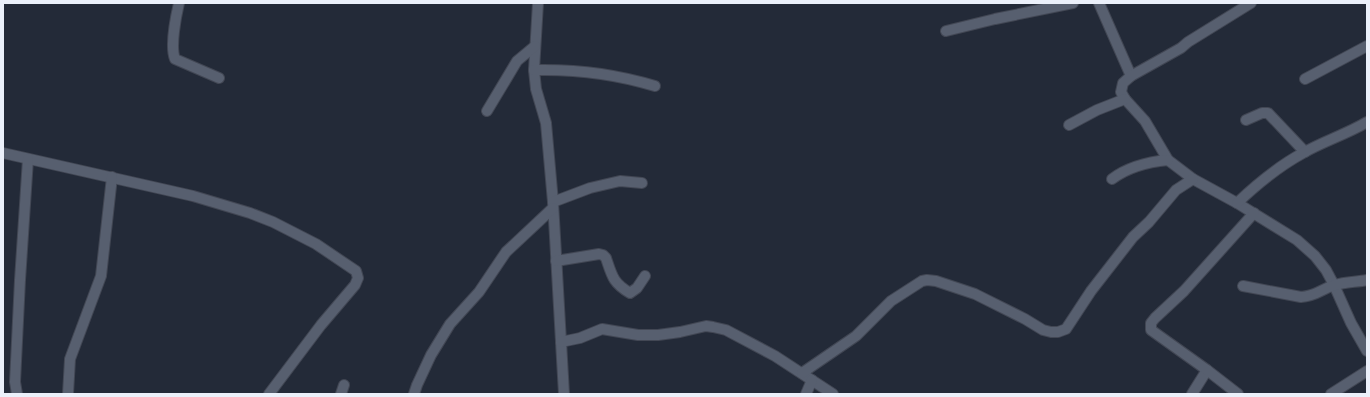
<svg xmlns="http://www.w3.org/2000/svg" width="1370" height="397" viewBox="0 0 1370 397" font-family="'Archivo Narrow',sans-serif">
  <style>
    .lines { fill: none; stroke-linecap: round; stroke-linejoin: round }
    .street-casing { stroke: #424754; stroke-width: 12 }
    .street { stroke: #575f6f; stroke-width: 10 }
  </style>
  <rect width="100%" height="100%" fill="#232a38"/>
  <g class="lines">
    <defs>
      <g id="street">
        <path d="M179,3C176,16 170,47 175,59L219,78"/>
        <polyline points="538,3 534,70 536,89 546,123 553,202 564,394"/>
        <polyline points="1099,3 1131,76"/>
        <polyline points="1251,3 1188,42 1181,48 1131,76 1123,83 1121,92 1125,99 1145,121 1168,160 1193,179 1237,203 1297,240 1315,256 1326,270 1334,285 1351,323 1367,351"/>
        <polyline points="946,31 995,19 1073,3"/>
        <path d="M534,70C576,69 616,74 655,86"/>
        <polyline points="1305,79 1367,46"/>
        <polyline points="487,111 517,61 535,46"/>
        <polyline points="1246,120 1262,113 1268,113 1305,152"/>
        <polyline points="1069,125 1097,110 1125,99"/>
        <polyline points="3,153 193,196 250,213 273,222 316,244 356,271 358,278 355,285 321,325 269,394"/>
        <path d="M1112,179C1128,167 1147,162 1168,160"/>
        <polyline points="553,202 590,188 620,181 642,183"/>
        <path d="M1237,203C1257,184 1279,166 1303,153C1324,141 1347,134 1367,122"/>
        <path d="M556,261L599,254L603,255L606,258C612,276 613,283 630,293L637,288L645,276"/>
        <path d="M1243,286L1301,297C1317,296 1321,289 1335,285C1345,282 1357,282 1367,280"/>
        <polyline points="561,342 580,338 602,329 638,335 658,335 680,332 706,326 713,327 726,330 775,356 833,394"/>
        <polyline points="802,373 856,336 891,301 922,281 927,280 936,281 975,294 1025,319 1043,330 1051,332 1058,332 1066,329 1091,291 1133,237 1149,222 1176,190 1193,179"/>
        <polyline points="17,394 15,382 20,280 28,159"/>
        <polyline points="68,394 70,359 101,276 112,177"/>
        <polyline points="341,394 344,385"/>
        <polyline points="414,394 417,385 431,355 450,324 479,292 506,252 553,208"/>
        <polyline points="806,394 812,380"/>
        <polyline points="1192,394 1207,370"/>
        <polyline points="1238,394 1207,370 1151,330 1151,323 1155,318 1184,291 1254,213"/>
        <polyline points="1331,394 1367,371"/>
      </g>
    </defs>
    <!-- street casing -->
    <use href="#street" class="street-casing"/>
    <!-- street -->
    <use href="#street" class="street"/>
  </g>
  <!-- border -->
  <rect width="1370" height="397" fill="none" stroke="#ebf0fa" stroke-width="8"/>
</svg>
